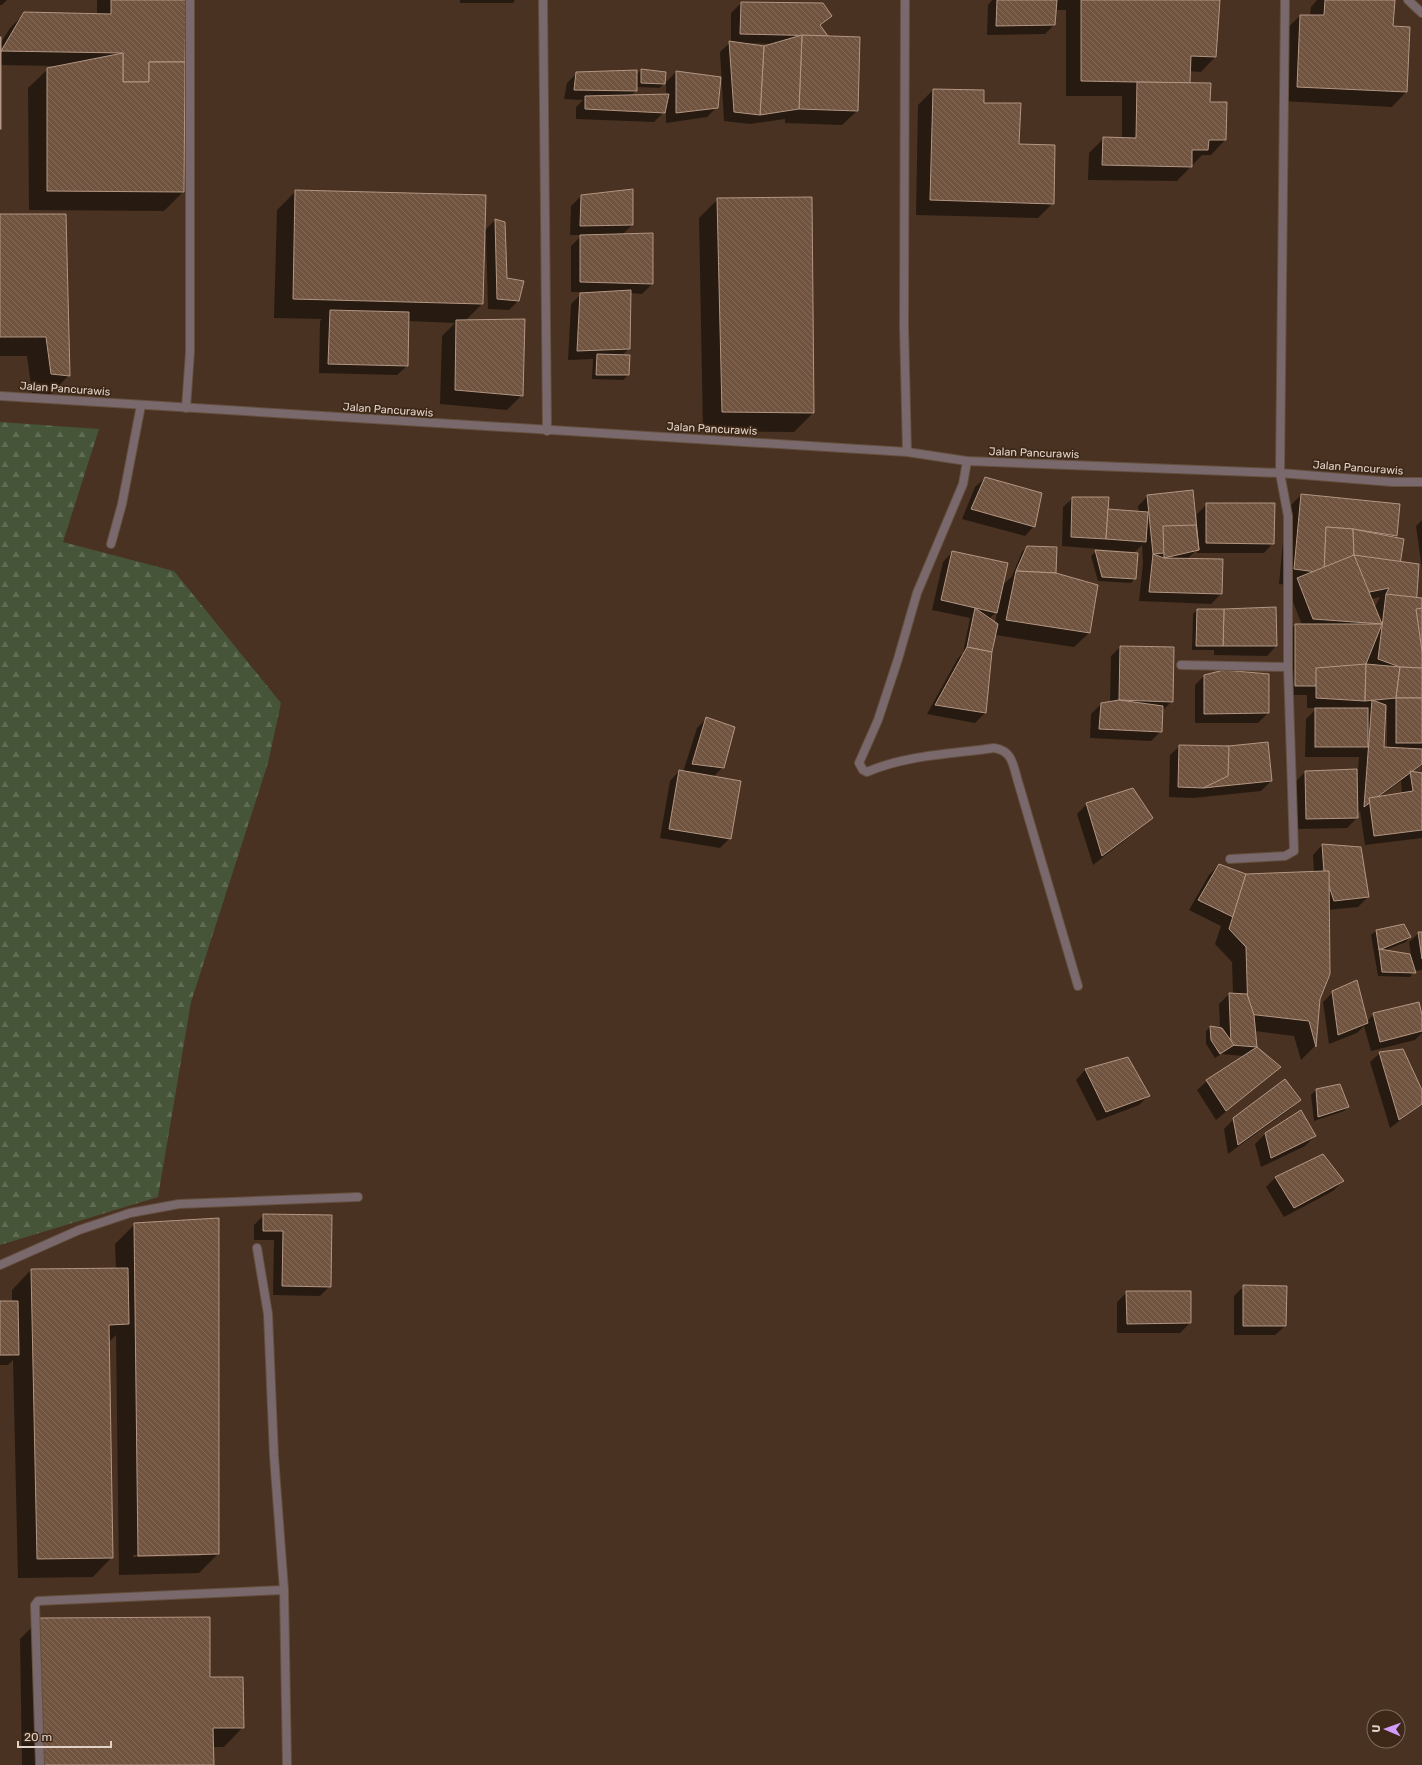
<svg xmlns="http://www.w3.org/2000/svg" width="1422" height="1765" viewBox="0 0 1422 1765" font-family="Rubik,sans-serif">
  <style>
    .forest { fill: url(#forest-firs) }
    .shadow { fill: #0007; fill-rule: evenodd }
    .building { fill: url(#building-back-hatch); stroke: #b29683 }
    .lines { fill: none; stroke-linecap: round; stroke-linejoin: round }
    .service-casing { stroke: #644f3f; stroke-width: 10 }
    .minor-casing { stroke: #644f3f; stroke-width: 10 }
    .tertiary-casing { stroke: #644f3f; stroke-width: 10 }
    .service { stroke: #7a696c; stroke-width: 8 }
    .minor { stroke: #7a696c; stroke-width: 8 }
    .tertiary { stroke: #7a696c; stroke-width: 8 }
    .labels { text-anchor: middle; dominant-baseline: central; stroke-width: 3.5; stroke-linejoin: round; paint-order: stroke }
    .street-label { font-size: 11px; fill: #e1d2c8; stroke: #3e2818 }
  </style>
  <defs>
    <pattern id="forest-firs" width="22" height="20" patternUnits="userSpaceOnUse"><rect width="22" height="20" fill="#465438"/><path d="M5 1l3.5 6h-7zM16 11l3.5 6h-7z" fill="#606c53"/></pattern>
    <pattern id="building-back-hatch" width="6" height="6" patternUnits="userSpaceOnUse"><rect width="6" height="6" fill="#715440"/><path d="M-1 5l2 2M0 0l6 6M5-1l2 2" fill="none" stroke="#856c5a"/></pattern>
  </defs>
  <rect width="100%" height="100%" fill="#493221"/>
  <!-- forest -->
  <polygon class="forest" points="0,422 99,429 63,542 174,571 281,703 268,763 191,1002 158,1197 0,1245"/>
  <!-- shadow -->
  <g class="shadow">
    <polygon points="0,0 7,0 2,5 0,5"/>
    <polygon points="97,0 185,0 183,192 164,211 29,210 28,88 48,69 55,66 0,65 0,44 10,28 25,13 97,14"/>
    <polygon points="460,0 515,0 513,3 460,3"/>
    <polygon points="992,0 1219,0 1215,57 1201,72 1189,71 1189,84 1209,103 1225,140 1211,155 1202,155 1177,181 1088,180 1089,153 1104,138 1122,138 1122,96 1066,96 1066,10 1055,10 1054,25 1045,34 987,35 988,5"/>
    <polygon points="1317,0 1394,0 1392,27 1406,92 1392,107 1282,101 1285,30 1300,16 1310,16 1311,7"/>
    <path d="M741,3L831,16L820,26L857,111L842,125L785,123V119L750,124L724,121L720,52L731,42V13ZM748,43L774,44L765,47Z"/>
    <polygon points="641,70 664,83 660,88 636,87 636,91 630,96 666,95 666,82 676,72 720,77 717,107 707,117 666,123 666,106 664,112 654,122 576,119 576,107 583,100 564,99 567,83 577,73 636,75"/>
    <polygon points="933,90 983,104 1018,145 1053,203 1038,218 916,215 918,105"/>
    <polygon points="296,191 484,231 495,220 506,279 519,300 509,310 488,309 486,234 484,234 482,304 465,321 522,395 507,410 440,404 442,336 455,323 408,321 407,366 397,375 319,373 320,321 322,319 274,318 277,210"/>
    <polygon points="581,196 632,225 622,235 652,284 642,294 630,293 629,348 622,356 628,375 623,380 592,379 593,359 568,360 571,304 581,294 592,294 592,292 571,292 571,246 582,235 570,235 571,206"/>
    <polygon points="718,199 813,413 794,432 703,431 699,218"/>
    <polygon points="0,215 69,375 50,395 32,393 27,356 0,356"/>
    <polygon points="985,478 1034,526 1025,536 962,519 975,487"/>
    <path d="M1301,495L1396,536L1393,538L1399,562L1415,598L1422,599V765L1413,772L1422,774V838L1365,845L1360,811L1357,814V818L1347,828L1297,829L1296,781L1305,772L1357,783L1359,757H1305L1306,719L1317,708H1307V695H1286L1285,635L1295,625H1302L1288,589L1291,585L1279,584L1286,510ZM1380,597L1376,605L1374,607L1371,599ZM1385,707H1387V748H1383ZM1401,781L1402,794L1379,797Z"/>
    <polygon points="1148,496 1195,527 1197,527 1197,514 1207,504 1273,543 1264,553 1197,553 1197,550 1187,559 1221,594 1211,604 1139,601 1143,563 1142,545 1135,552 1062,546 1063,507 1073,498 1107,510 1139,512 1138,506"/>
    <polygon points="1422,520 1422,569 1416,526"/>
    <path d="M1027,547L1055,574L1089,633L1074,647L995,635L985,713L975,723L927,714L958,658L963,653L970,618L932,610L943,562L952,552L1001,587L1012,576L1022,552ZM997,611L995,623L989,619Z"/>
    <polygon points="1096,551 1135,578 1131,583 1098,581 1091,556"/>
    <polygon points="1275,608 1276,646 1267,656 1214,655 1214,650 1192,650 1193,614 1197,610"/>
    <polygon points="1120,647 1172,701 1162,711 1161,731 1151,741 1090,738 1091,714 1101,704 1110,703 1111,656"/>
    <polygon points="1268,675 1268,713 1258,723 1195,723 1195,685 1204,676"/>
    <polygon points="706,719 723,767 713,777 730,838 720,848 660,838 670,781 679,771 683,772 697,728"/>
    <polygon points="1180,746 1271,781 1261,791 1193,798 1169,797 1170,755"/>
    <polygon points="1087,804 1152,818 1142,827 1093,865 1077,814"/>
    <path d="M1322,845L1368,897L1358,907L1328,910L1315,1046L1301,1060L1294,1036L1255,1031L1256,1048L1279,1067L1216,1120L1197,1090L1207,1081L1244,1056L1221,1054L1215,1058L1206,1044V1031L1210,1027L1220,1029L1219,1004L1229,994H1233L1232,962L1215,944L1221,926L1189,910L1209,875L1219,865L1247,875L1314,872L1313,855ZM1322,854H1324L1325,870H1323Z"/>
    <polygon points="1376,931 1410,937 1406,942 1383,951 1411,955 1409,942 1419,933 1422,933 1422,970 1414,971 1410,977 1378,976 1371,935"/>
    <polygon points="1333,992 1367,1021 1374,1014 1422,1020 1422,1033 1415,1040 1371,1051 1364,1026 1357,1033 1329,1044 1323,1002"/>
    <polygon points="1380,1053 1422,1093 1422,1104 1390,1128 1370,1062"/>
    <polygon points="1128,1058 1148,1096 1139,1105 1097,1121 1076,1080 1085,1070"/>
    <polygon points="1340,1085 1348,1107 1344,1111 1314,1121 1311,1095 1316,1090"/>
    <polygon points="1300,1100 1290,1109 1228,1154 1224,1129 1234,1119"/>
    <polygon points="1301,1111 1315,1136 1305,1146 1261,1167 1255,1144 1265,1134"/>
    <polygon points="1275,1178 1343,1181 1333,1191 1284,1217 1266,1187"/>
    <polygon points="264,1215 331,1216 330,1286 320,1296 273,1295 274,1240 254,1240 254,1225"/>
    <path d="M135,1224L218,1554L199,1573L119,1575L116,1335L108,1343L112,1557L93,1577L18,1578L13,1360L8,1365H0V1356H10V1354H0V1302H12V1290L31,1270L116,1269L115,1244ZM201,1554V1556L133,1557V1555Z"/>
    <polygon points="1244,1286 1285,1326 1275,1335 1234,1335 1234,1296"/>
    <polygon points="1127,1292 1190,1323 1180,1333 1117,1333 1117,1302"/>
    <polygon points="40,1619 209,1678 243,1727 224,1747 213,1747 213,1765 22,1765 20,1639"/>
  </g>
  <!-- building -->
  <g class="building">
    <polygon points="111,0 186,0 185,62 149,62 149,82 123,82 123,53 1,51 24,12 111,14"/>
    <polygon points="997,0 1057,0 1055,25 996,26"/>
    <polygon points="1081,0 1220,0 1216,57 1191,56 1190,83 1081,81"/>
    <polygon points="1325,0 1395,0 1393,26 1410,27 1407,92 1297,87 1300,15 1324,15"/>
    <polygon points="741,2 823,3 832,16 820,25 828,36 740,34"/>
    <polygon points="802,35 860,37 858,111 799,109"/>
    <polygon points="802,35 799,109 760,115 764,46"/>
    <rect x="0" y="37" width="1" height="92"/>
    <polygon points="729,41 764,46 760,115 734,112"/>
    <polygon points="123,53 123,82 149,82 149,62 185,62 184,192 47,191 47,68"/>
    <polygon points="641,69 666,72 665,84 641,83"/>
    <polygon points="637,70 637,91 574,90 576,72"/>
    <polygon points="676,71 721,77 718,108 676,113"/>
    <polygon points="1137,82 1211,83 1210,102 1227,102 1226,140 1209,140 1208,150 1192,150 1192,167 1102,165 1103,137 1136,138"/>
    <polygon points="933,89 984,90 984,103 1021,103 1019,144 1055,145 1054,204 930,200"/>
    <polygon points="669,94 665,113 585,109 585,96"/>
    <polygon points="633,189 633,225 580,226 581,195"/>
    <polygon points="295,190 486,195 483,304 293,299"/>
    <polygon points="812,197 814,413 722,412 717,198"/>
    <polygon points="0,214 66,214 70,376 51,374 46,337 0,337"/>
    <polygon points="495,219 505,222 507,278 524,281 519,301 497,299"/>
    <polygon points="653,233 653,284 580,282 580,235"/>
    <polygon points="631,290 630,349 577,351 580,293"/>
    <polygon points="330,310 409,312 408,366 328,364"/>
    <polygon points="525,319 523,396 455,390 456,320"/>
    <polygon points="597,354 630,355 629,375 596,375"/>
    <polygon points="985,477 1042,493 1035,527 971,509"/>
    <polygon points="1193,490 1199,550 1153,554 1147,495"/>
    <polygon points="1301,494 1400,504 1397,536 1353,529 1326,527 1324,573 1294,569"/>
    <polygon points="1072,497 1109,497 1106,539 1071,537"/>
    <polygon points="1206,503 1275,503 1274,544 1206,543"/>
    <polygon points="1108,509 1148,512 1146,542 1106,539"/>
    <polygon points="1196,525 1199,550 1164,558 1163,526"/>
    <polygon points="1326,527 1353,529 1354,555 1324,573"/>
    <polygon points="1353,529 1404,539 1399,571 1354,555"/>
    <polygon points="1027,546 1057,547 1056,573 1016,571"/>
    <polygon points="1095,550 1138,553 1136,579 1102,577"/>
    <polygon points="952,551 1008,563 997,613 941,600"/>
    <polygon points="1153,554 1164,558 1223,559 1222,594 1149,592"/>
    <polygon points="1354,555 1419,564 1416,609 1394,607 1386,594 1389,588 1360,594"/>
    <polygon points="1354,555 1382,624 1313,619 1297,578"/>
    <polygon points="1016,571 1056,573 1098,585 1090,633 1006,620"/>
    <polygon points="1386,594 1422,598 1422,668 1400,667 1378,659"/>
    <polygon points="1276,607 1277,646 1223,646 1224,609"/>
    <polygon points="975,608 998,624 992,652 967,647"/>
    <polygon points="1422,608 1422,651 1416,609"/>
    <polygon points="1197,609 1224,609 1223,646 1196,646"/>
    <polygon points="1295,624 1382,624 1366,664 1316,686 1295,686"/>
    <polygon points="1120,646 1174,647 1173,702 1119,700"/>
    <polygon points="967,647 992,652 986,713 935,705"/>
    <polygon points="1366,664 1365,701 1316,698 1316,668"/>
    <polygon points="1366,664 1400,667 1396,698 1365,701"/>
    <polygon points="1400,667 1422,668 1422,698 1396,698"/>
    <polygon points="1224,670 1269,674 1269,713 1204,714 1204,675"/>
    <rect x="1396" y="698" width="26" height="45"/>
    <polygon points="1119,700 1163,706 1162,732 1099,729 1101,703"/>
    <polygon points="1372,700 1386,705 1384,747 1422,749 1422,764 1364,807"/>
    <rect x="1315" y="708" width="53" height="39"/>
    <polygon points="706,717 735,727 724,768 692,764"/>
    <polygon points="1268,742 1272,781 1203,788 1199,749"/>
    <polygon points="1179,745 1229,746 1228,776 1203,788 1178,787"/>
    <polygon points="1357,769 1358,818 1306,819 1305,771"/>
    <polygon points="679,770 741,781 731,839 669,829"/>
    <polygon points="1410,771 1422,773 1422,830 1374,836 1369,798 1413,791"/>
    <polygon points="1133,788 1153,818 1102,856 1086,803"/>
    <polygon points="1322,844 1361,847 1369,897 1334,901 1324,871"/>
    <polygon points="1219,864 1246,874 1233,917 1198,900"/>
    <polygon points="1324,871 1329,871 1330,974 1320,999 1316,1047 1309,1021 1248,1014 1246,947 1229,929 1246,874"/>
    <polygon points="1404,924 1411,937 1379,950 1376,930"/>
    <polygon points="1418,932 1422,932 1422,959"/>
    <polygon points="1379,949 1410,954 1416,973 1382,972"/>
    <polygon points="1357,980 1368,1023 1338,1035 1332,991"/>
    <polygon points="1229,993 1247,994 1254,1015 1257,1047 1231,1045"/>
    <polygon points="1419,1002 1422,1015 1422,1031 1380,1042 1373,1013"/>
    <polygon points="1210,1026 1222,1028 1234,1045 1220,1054 1211,1040"/>
    <polygon points="1257,1047 1281,1067 1226,1111 1206,1080"/>
    <polygon points="1403,1049 1422,1090 1422,1104 1399,1120 1379,1052"/>
    <polygon points="1128,1057 1150,1096 1106,1112 1085,1069"/>
    <polygon points="1285,1079 1301,1100 1238,1145 1233,1118"/>
    <polygon points="1340,1084 1349,1107 1318,1117 1316,1089"/>
    <polygon points="1301,1110 1316,1136 1271,1158 1265,1133"/>
    <polygon points="1323,1154 1344,1181 1294,1208 1275,1177"/>
    <polygon points="263,1214 332,1215 331,1287 282,1286 283,1231 263,1231"/>
    <polygon points="219,1218 219,1554 138,1556 134,1223"/>
    <polygon points="128,1268 129,1324 109,1325 113,1558 37,1559 31,1269"/>
    <polygon points="1243,1285 1287,1286 1286,1326 1243,1326"/>
    <polygon points="1126,1291 1191,1291 1191,1323 1127,1324"/>
    <polygon points="0,1301 18,1301 19,1355 0,1355"/>
    <polygon points="210,1617 210,1677 243,1677 244,1728 213,1728 214,1765 41,1765 39,1618"/>
  </g>
  <g class="lines">
    <defs>
      <g id="service">
        <polyline points="111,544 122,504 141,405"/>
        <polyline points="257,1248 268,1314 274,1456 284,1590 287,1765"/>
        <polyline points="40,1765 35,1605 38,1601 284,1590"/>
      </g>
      <g id="minor">
        <polyline points="543,0 547,431"/>
        <polyline points="905,0 904,326 907,452"/>
        <polyline points="1408,0 1422,13"/>
        <polyline points="186,408 190,352 190,0"/>
        <path d="M967,461L963,484L917,593L898,659L878,720L859,763L863,770L867,772C906,755 952,754 994,748C1014,751 1013,767 1019,785L1078,986"/>
        <polyline points="1181,665 1288,667"/>
        <polyline points="1230,859 1285,856 1294,851 1288,667 1288,516 1280,473 1285,0"/>
        <polyline points="0,1265 79,1230 130,1213 179,1204 358,1197"/>
      </g>
      <polyline id="tertiary" points="0,396 907,452 967,461 1280,473 1392,482 1422,482"/>
    </defs>
    <!-- service casing -->
    <use href="#service" class="service-casing"/>
    <!-- minor casing -->
    <use href="#minor" class="minor-casing"/>
    <!-- tertiary casing -->
    <use href="#tertiary" class="tertiary-casing"/>
    <!-- service -->
    <use href="#service" class="service"/>
    <!-- minor -->
    <use href="#minor" class="minor"/>
    <!-- tertiary -->
    <use href="#tertiary" class="tertiary"/>
  </g>
  <g class="labels">
    <!-- street labels -->
    <g class="street-label">
      <text transform="translate(65 389) rotate(4)">Jalan Pancurawis</text>
      <text transform="translate(388 410) rotate(4)">Jalan Pancurawis</text>
      <text transform="translate(712 429) rotate(3)">Jalan Pancurawis</text>
      <text transform="translate(1034 453) rotate(2)">Jalan Pancurawis</text>
      <text transform="translate(1358 468) rotate(4)">Jalan Pancurawis</text>
    </g>
  </g>
  <!-- north arrow -->
  <g transform="translate(1386 1729) rotate(272)"><circle r="19" fill="#3e2818" stroke="#7f6c5e"/>
  <path d="M0-3L7 15L0 10L-7 15Z" fill="#d29dfd"/>
  <text y="-6" font-size="11" font-weight="bold" text-anchor="middle" fill="#e1d2c8">U</text>
  </g>
  <!-- scale -->
  <path d="M18 1741v6h93v-6" fill="none" stroke="#e1d2c8" stroke-width="2"/>
  <text x="24" y="1741" font-size="12" fill="#e1d2c8" stroke="#3e2818" stroke-width="3" paint-order="stroke">20 m</text>
</svg>
